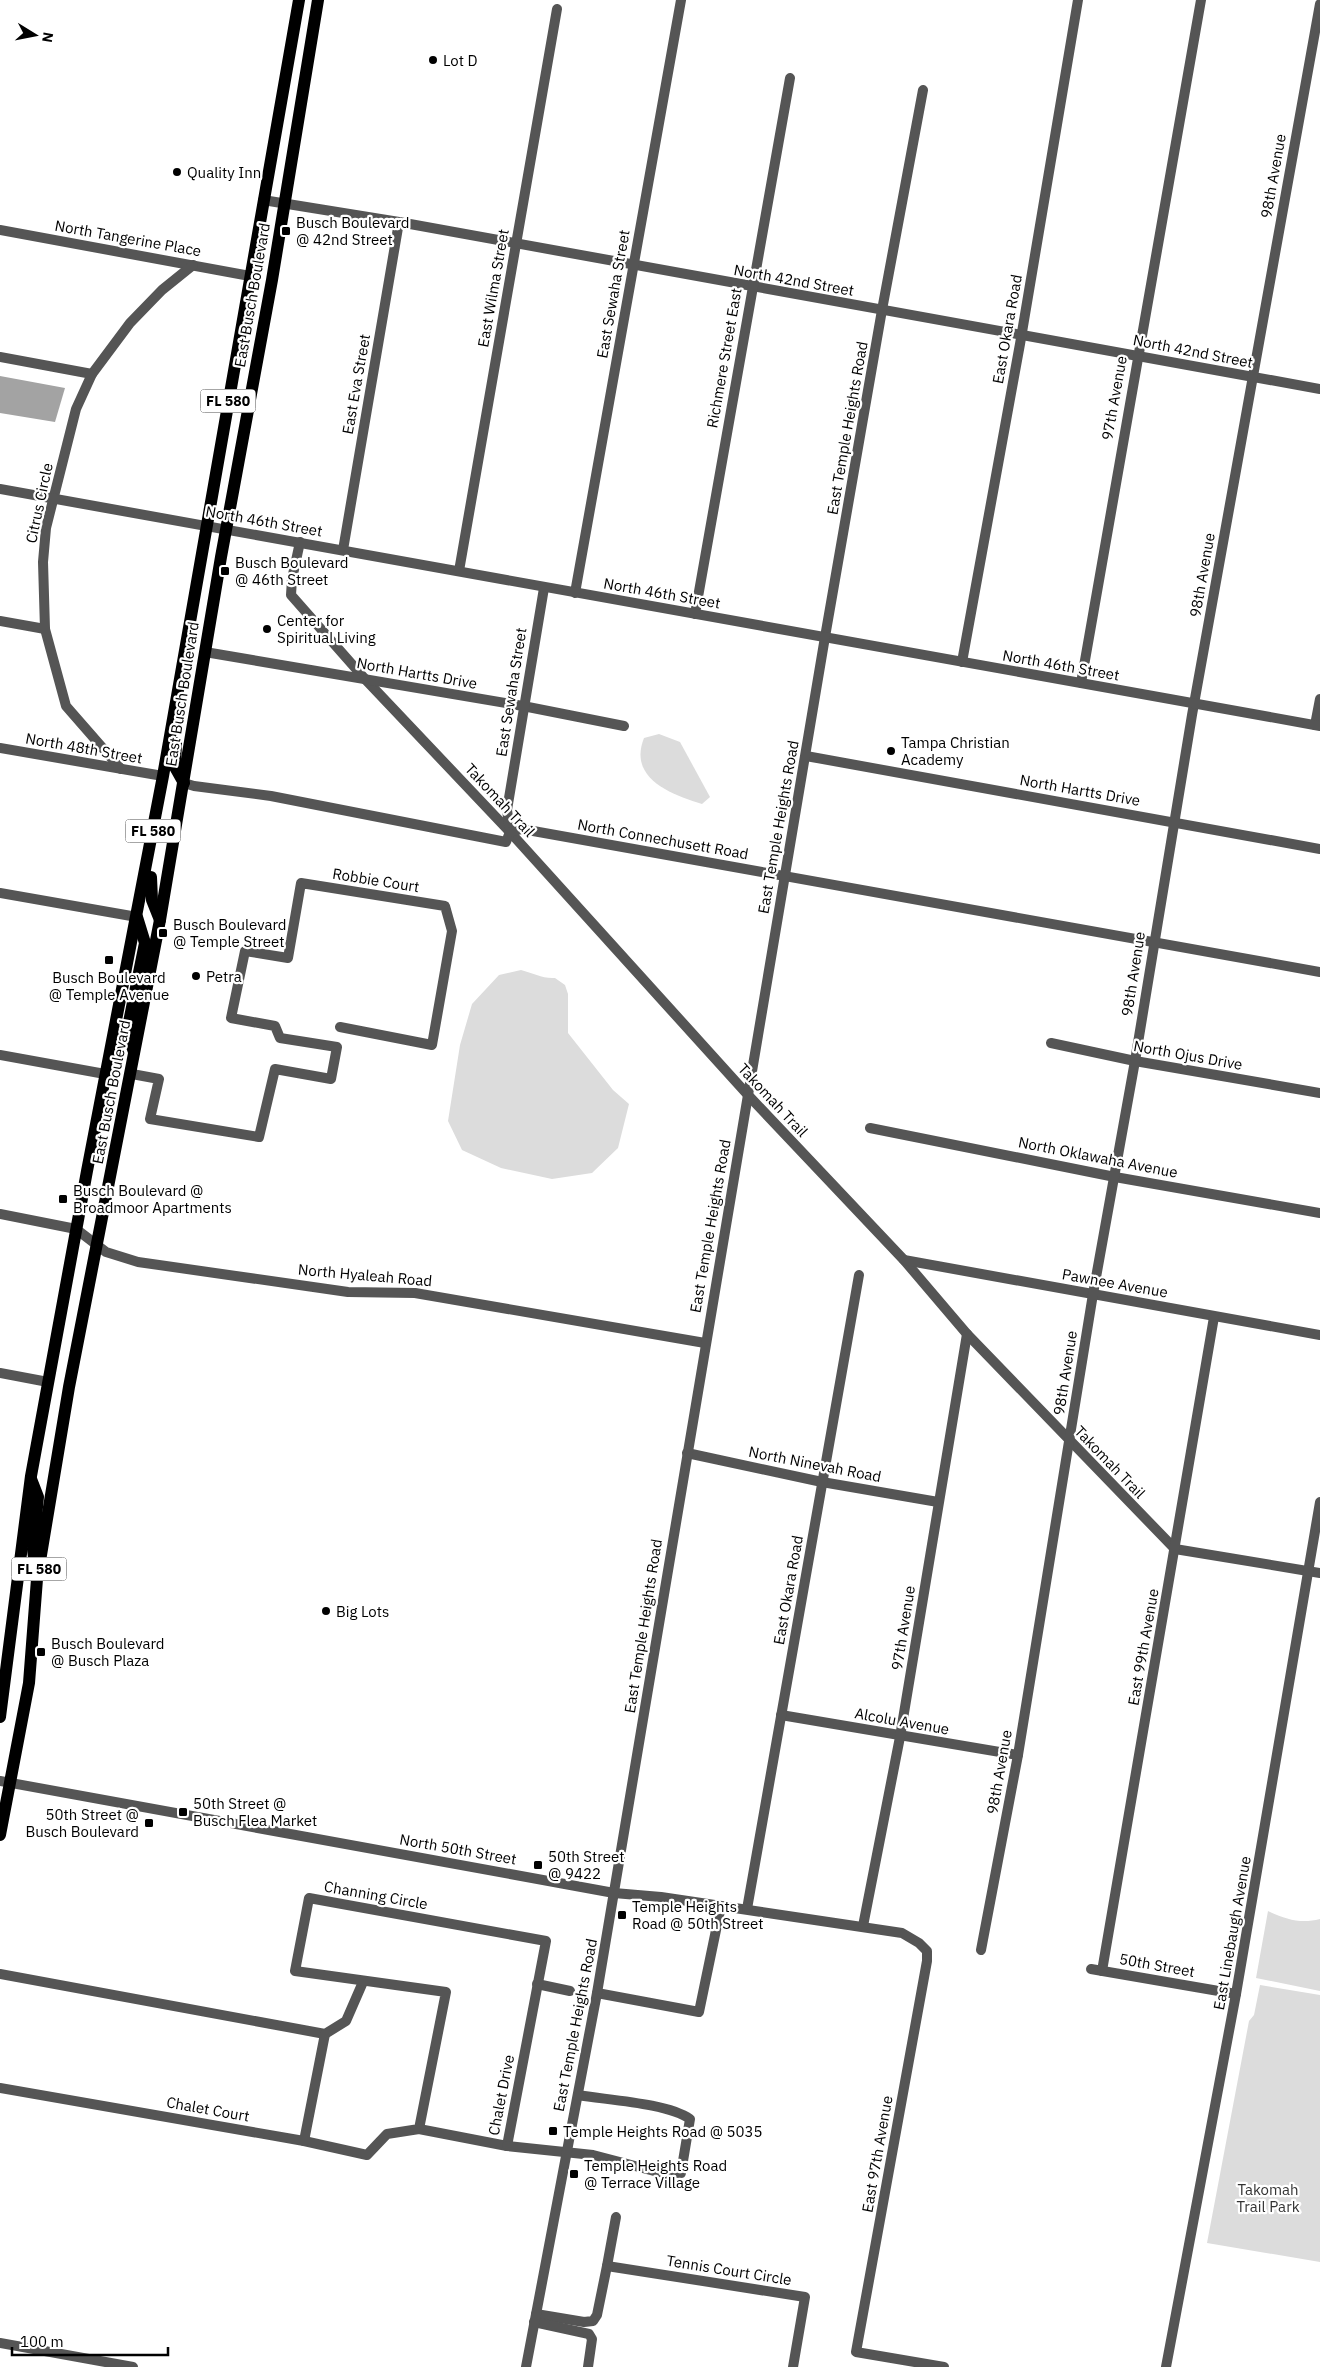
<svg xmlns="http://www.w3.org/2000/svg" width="1320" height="2367" viewBox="0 0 1320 2367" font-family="'IBM Plex Sans',sans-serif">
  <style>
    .green { fill: #dcdcdc }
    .water { fill: #a3a3a3 }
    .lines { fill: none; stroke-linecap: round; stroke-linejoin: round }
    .minor { stroke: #555; stroke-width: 10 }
    .tertiary { stroke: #555; stroke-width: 10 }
    .primary { stroke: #000; stroke-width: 12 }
    .poi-dot { fill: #000; stroke: #fff; stroke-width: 2 }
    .labels { text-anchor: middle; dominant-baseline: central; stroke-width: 4.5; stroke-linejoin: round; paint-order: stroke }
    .shield { fill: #fff; stroke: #4c4c4c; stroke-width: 1 }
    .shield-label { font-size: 14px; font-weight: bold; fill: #000 }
    .poi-label { font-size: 15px; fill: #000; stroke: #fff; text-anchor: start }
    .street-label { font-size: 15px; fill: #000; stroke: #fff }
    .park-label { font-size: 15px; fill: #333; stroke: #fff }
  </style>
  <rect width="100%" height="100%" fill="#fff"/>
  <!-- green -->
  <g class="green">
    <path d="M659,734L680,742L710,797L702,804C670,794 628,778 644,738Z"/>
    <path d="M521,970C533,973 543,979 555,978L565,985L568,994V1033L613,1090L629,1104L618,1148L592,1173L552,1179L501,1168L462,1150L448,1121L460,1045L472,1004L499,975Z"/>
    <path d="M1268,1911C1286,1919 1300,1924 1320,1919V1991L1256,1978Z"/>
    <polygon points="1260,1985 1320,1995 1320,2262 1207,2243 1249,2021 1254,2015"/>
  </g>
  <!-- water -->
  <polygon class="water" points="0,376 65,388 55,422 0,413"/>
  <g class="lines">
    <!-- minor -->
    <g class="minor">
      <polyline points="263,200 399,222 1320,389"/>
      <polyline points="0,230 250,276"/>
      <polyline points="0,357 92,374"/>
      <polyline points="300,542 292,579 291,595 365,679 510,832 747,1094 904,1260 967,1334 1175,1549 1320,1573"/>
      <polyline points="343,550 399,222"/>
      <polyline points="459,571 557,9"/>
      <polyline points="575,593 681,0"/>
      <polyline points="695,614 790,78"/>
      <polyline points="0,621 45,629"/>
      <polyline points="825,637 882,310 923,90"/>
      <polyline points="205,652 523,706 624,726"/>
      <polyline points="962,662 1020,344 1078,0"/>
      <polyline points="1081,683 1201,0"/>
      <polyline points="1315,725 1320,699"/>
      <polyline points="0,748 163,776"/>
      <polyline points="806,756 1320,849"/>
      <polyline points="121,769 66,706 45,629 43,562 46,528 76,409 92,374 130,323 162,290 193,265"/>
      <polyline points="184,783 194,786 271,796 506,842 510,832 507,810 544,588"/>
      <polyline points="510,832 522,829 1320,972"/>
      <polyline points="0,893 137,917"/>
      <polyline points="1051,1043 1135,1061 1320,1093"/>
      <polyline points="0,1055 105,1074"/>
      <polyline points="132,1074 159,1079 150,1119 259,1137 275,1069 331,1079 337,1047 280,1038 275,1026 231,1018 245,951 288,958 301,883 445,906 452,931 432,1045 340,1027"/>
      <polyline points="870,1128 1115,1177 1320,1213"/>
      <polyline points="0,1214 76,1229 106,1252 138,1262 348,1292 415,1293 705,1343"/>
      <polyline points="904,1260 1320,1335"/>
      <polyline points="0,1373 48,1382"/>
      <polyline points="687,1453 822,1482 938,1502"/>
      <polyline points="781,1715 1018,1755"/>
      <polyline points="614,1893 661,1897 902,1933 919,1943 927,1951 927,1961 856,2352 944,2367"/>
      <polyline points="747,1909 859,1275"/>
      <polyline points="863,1926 900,1737 967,1334"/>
      <polyline points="981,1950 1018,1755 1093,1294 1135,1061 1192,715 1320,4"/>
      <polyline points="1091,1969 1236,1994"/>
      <polyline points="1102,1971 1214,1317"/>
      <polyline points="0,1974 325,2034 346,2021 363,1982"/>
      <polyline points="537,1984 570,1991"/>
      <polyline points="597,1993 699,2012 721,1906"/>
      <polyline points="0,2088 304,2141 367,2155 387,2134 419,2129 507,2146 546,1941 309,1898 295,1971 446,1992 419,2129"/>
      <polyline points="304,2141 325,2034"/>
      <path d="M507,2146L593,2155L658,2172L681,2173L690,2119C667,2103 607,2100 578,2095"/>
      <polyline points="607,2266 616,2217"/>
      <polyline points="536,2314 584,2322 593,2321 597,2315 607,2266 805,2297 793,2367"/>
      <polyline points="534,2322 589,2334 592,2339 588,2367"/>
      <polyline points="0,2343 133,2367"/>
      <polyline points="1166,2367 1236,1994 1320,1502"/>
    </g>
    <!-- tertiary -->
    <g class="tertiary">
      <polyline points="0,489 1320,726"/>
      <polyline points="0,1781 614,1893"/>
      <polyline points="526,2367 597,1993 825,637"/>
    </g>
    <!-- primary -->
    <g class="primary">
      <polyline points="176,743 175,767 184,783"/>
      <polyline points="151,877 152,900 160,920"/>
      <polyline points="134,1052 127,1032 145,943 137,917"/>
      <polyline points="31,1479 38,1497 33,1549 35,1567"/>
      <polyline points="0,1717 31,1476 87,1171 163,776 299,0"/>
      <polyline points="0,1835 29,1683 37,1579 69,1387 160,920 221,557 272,280 318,0"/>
    </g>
  </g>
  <!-- markers -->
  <g class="poi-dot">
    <circle cx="433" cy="60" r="5"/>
    <circle cx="177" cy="172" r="5"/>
    <rect x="281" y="226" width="10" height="10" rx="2.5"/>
    <rect x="220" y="566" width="10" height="10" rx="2.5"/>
    <circle cx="267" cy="629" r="5"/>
    <circle cx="891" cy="751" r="5"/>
    <rect x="158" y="928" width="10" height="10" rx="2.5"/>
    <rect x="104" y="955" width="10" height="10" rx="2.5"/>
    <circle cx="196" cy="976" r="5"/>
    <rect x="58" y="1194" width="10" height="10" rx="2.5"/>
    <circle cx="326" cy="1611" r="5"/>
    <rect x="36" y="1647" width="10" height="10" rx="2.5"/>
    <rect x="178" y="1807" width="10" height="10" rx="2.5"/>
    <rect x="144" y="1818" width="10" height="10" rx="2.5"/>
    <rect x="533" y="1860" width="10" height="10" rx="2.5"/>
    <rect x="617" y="1910" width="10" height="10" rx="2.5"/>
    <rect x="548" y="2126" width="10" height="10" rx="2.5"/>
    <rect x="569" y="2169" width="10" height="10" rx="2.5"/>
  </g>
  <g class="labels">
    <!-- shield labels -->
    <g class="shield">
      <rect x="200.5" y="389.5" width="55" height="23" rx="4"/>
      <rect x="125.5" y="819.5" width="55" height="23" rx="4"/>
      <rect x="11.5" y="1557.5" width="55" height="23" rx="4"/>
    </g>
    <g class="shield-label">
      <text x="228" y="401">FL 580</text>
      <text x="153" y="831">FL 580</text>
      <text x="39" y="1569">FL 580</text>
    </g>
    <!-- poi labels -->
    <g class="poi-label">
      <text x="443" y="60">Lot D</text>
      <text x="187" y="172">Quality Inn</text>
      <text x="296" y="222">Busch Boulevard<tspan x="296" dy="17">@ 42nd Street</tspan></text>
      <text x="235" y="562">Busch Boulevard<tspan x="235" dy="17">@ 46th Street</tspan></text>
      <text x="277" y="620">Center for<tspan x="277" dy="17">Spiritual Living</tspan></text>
      <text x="901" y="742">Tampa Christian<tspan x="901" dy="17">Academy</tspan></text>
      <text x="173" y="924">Busch Boulevard<tspan x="173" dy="17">@ Temple Street</tspan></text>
      <text x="206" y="976">Petra</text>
      <text x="109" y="977" text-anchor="middle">Busch Boulevard<tspan x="109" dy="17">@ Temple Avenue</tspan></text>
      <text x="73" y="1190">Busch Boulevard @<tspan x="73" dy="17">Broadmoor Apartments</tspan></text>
      <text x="336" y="1611">Big Lots</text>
      <text x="51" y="1643">Busch Boulevard<tspan x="51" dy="17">@ Busch Plaza</tspan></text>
      <text x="193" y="1803">50th Street @<tspan x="193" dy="17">Busch Flea Market</tspan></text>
      <text x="139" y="1814" text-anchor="end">50th Street @<tspan x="139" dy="17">Busch Boulevard</tspan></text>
      <text x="548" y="1856">50th Street<tspan x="548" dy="17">@ 9422</tspan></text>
      <text x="632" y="1906">Temple Heights<tspan x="632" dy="17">Road @ 50th Street</tspan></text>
      <text x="563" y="2131">Temple Heights Road @ 5035</text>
      <text x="584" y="2165">Temple Heights Road<tspan x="584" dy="17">@ Terrace Village</tspan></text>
    </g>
    <!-- street labels -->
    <g class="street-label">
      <text transform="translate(1273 176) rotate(-80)">98th Avenue</text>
      <text transform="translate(128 238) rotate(10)">North Tangerine Place</text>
      <text transform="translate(794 280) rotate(10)">North 42nd Street</text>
      <text transform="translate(493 288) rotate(-80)">East Wilma Street</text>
      <text transform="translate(613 294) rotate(-80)">East Sewaha Street</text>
      <text transform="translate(252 295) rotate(-80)">East Busch Boulevard</text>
      <text transform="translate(1007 329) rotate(-80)">East Okara Road</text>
      <text transform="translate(1193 351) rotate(11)">North 42nd Street</text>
      <text transform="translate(724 358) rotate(-80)">Richmere Street East</text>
      <text transform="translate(356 384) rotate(-80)">East Eva Street</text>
      <text transform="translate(1114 398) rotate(-80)">97th Avenue</text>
      <text transform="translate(847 428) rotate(-80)">East Temple Heights Road</text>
      <text transform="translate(39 503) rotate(-78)">Citrus Circle</text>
      <text transform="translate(264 521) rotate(10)">North 46th Street</text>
      <text transform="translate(1202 575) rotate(-80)">98th Avenue</text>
      <text transform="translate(662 593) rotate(10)">North 46th Street</text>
      <text transform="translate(1061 665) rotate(10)">North 46th Street</text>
      <text transform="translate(417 673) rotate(10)">North Hartts Drive</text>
      <text transform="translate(511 692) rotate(-81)">East Sewaha Street</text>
      <text transform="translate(182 694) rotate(-81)">East Busch Boulevard</text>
      <text transform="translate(84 748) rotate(10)">North 48th Street</text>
      <text transform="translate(1080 790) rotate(10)">North Hartts Drive</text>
      <text transform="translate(500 800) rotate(47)">Takomah Trail</text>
      <text transform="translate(778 827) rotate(-80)">East Temple Heights Road</text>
      <text transform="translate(663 839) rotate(10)">North Connechusett Road</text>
      <text transform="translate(376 880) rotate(9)">Robbie Court</text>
      <text transform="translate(1133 974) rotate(-81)">98th Avenue</text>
      <text transform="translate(1188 1055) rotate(10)">North Ojus Drive</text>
      <text transform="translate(111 1092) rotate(-79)">East Busch Boulevard</text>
      <text transform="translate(773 1100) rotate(47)">Takomah Trail</text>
      <text transform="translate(1098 1157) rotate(11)">North Oklawaha Avenue</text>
      <text transform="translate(710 1226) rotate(-80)">East Temple Heights Road</text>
      <text transform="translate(365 1275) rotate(5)">North Hyaleah Road</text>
      <text transform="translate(1115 1283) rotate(10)">Pawnee Avenue</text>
      <text transform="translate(1065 1373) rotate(-81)">98th Avenue</text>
      <text transform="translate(1110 1462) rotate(46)">Takomah Trail</text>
      <text transform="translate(815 1464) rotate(11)">North Ninevah Road</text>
      <text transform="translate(788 1590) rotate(-80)">East Okara Road</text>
      <text transform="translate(643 1626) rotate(-81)">East Temple Heights Road</text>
      <text transform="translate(903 1628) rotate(-81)">97th Avenue</text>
      <text transform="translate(1143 1647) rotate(-80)">East 99th Avenue</text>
      <text transform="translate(902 1721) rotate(10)">Alcolu Avenue</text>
      <text transform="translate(999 1772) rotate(-80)">98th Avenue</text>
      <text transform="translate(458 1849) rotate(10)">North 50th Street</text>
      <text transform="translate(376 1895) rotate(10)">Channing Circle</text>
      <text transform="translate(1232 1933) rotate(-80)">East Linebaugh Avenue</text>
      <text transform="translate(1157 1965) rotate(10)">50th Street</text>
      <text transform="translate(575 2025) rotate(-79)">East Temple Heights Road</text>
      <text transform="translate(501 2095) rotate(-79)">Chalet Drive</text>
      <text transform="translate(208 2109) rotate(10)">Chalet Court</text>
      <text transform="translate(877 2154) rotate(-80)">East 97th Avenue</text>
      <text transform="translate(729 2270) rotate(9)">Tennis Court Circle</text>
    </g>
    <!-- park labels -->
    <g class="park-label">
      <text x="1268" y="2189">Takomah<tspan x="1268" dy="17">Trail Park</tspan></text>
    </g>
  </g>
  <!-- north arrow -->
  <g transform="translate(35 35) rotate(100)" stroke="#ffffff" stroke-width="4" paint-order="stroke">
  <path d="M0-4L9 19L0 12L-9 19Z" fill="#000000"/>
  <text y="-8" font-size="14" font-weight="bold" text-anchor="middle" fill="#000000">N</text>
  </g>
  <!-- scale -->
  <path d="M12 2347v8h156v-8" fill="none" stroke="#000000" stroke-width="2.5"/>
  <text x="20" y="2347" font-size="15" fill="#000000" stroke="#ffffff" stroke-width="4" paint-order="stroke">100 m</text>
</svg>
